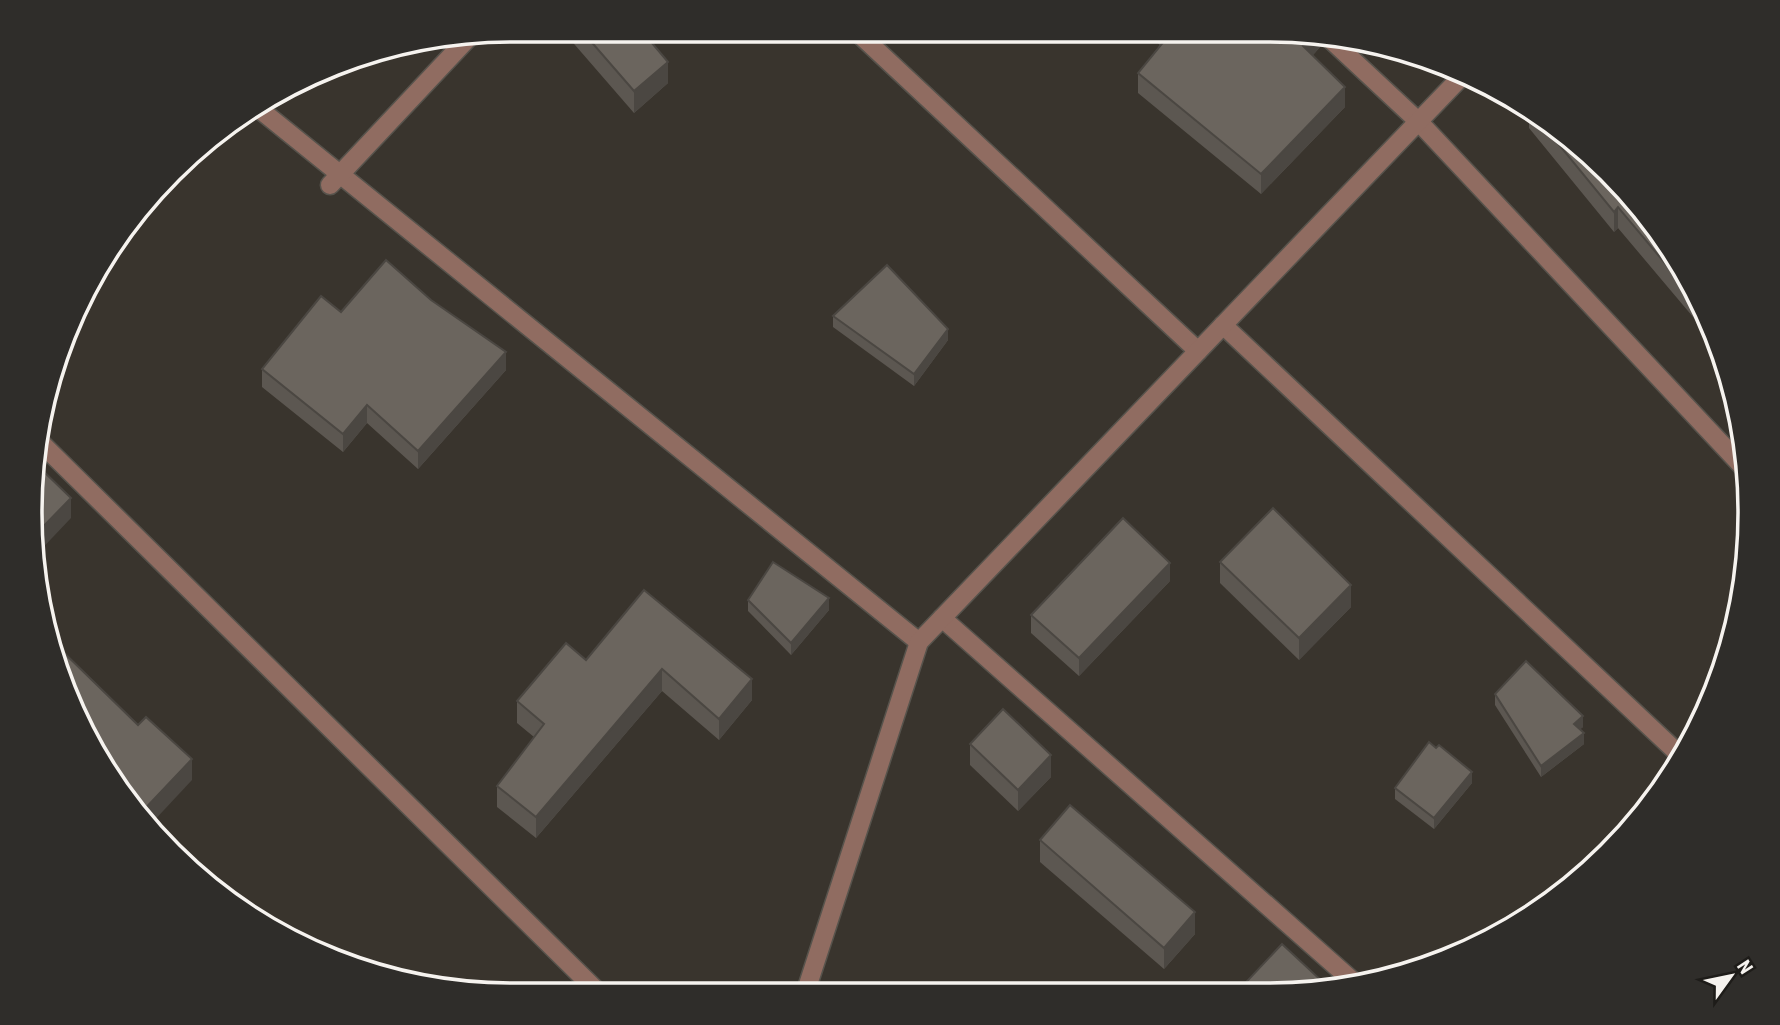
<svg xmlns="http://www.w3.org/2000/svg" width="1780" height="1025" viewBox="0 0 1780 1025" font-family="'Roboto Condensed',sans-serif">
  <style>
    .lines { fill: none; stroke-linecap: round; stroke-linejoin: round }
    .minor-casing { stroke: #57534c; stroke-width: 21 }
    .minor { stroke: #906c61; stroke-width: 18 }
    .wall { fill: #5c5751 }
    .shaded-wall { fill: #4b4742 }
    .building { fill: #6b655e; stroke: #4b4742; stroke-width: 2 }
    .rim { fill: none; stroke: #f6f3ef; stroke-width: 3.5 }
  </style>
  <rect width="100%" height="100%" fill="#39342d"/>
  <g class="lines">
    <defs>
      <g id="minor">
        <polyline points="855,30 1198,351"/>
        <polyline points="1327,36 1419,122 1746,470"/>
        <polyline points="258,108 919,642"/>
        <polyline points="330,185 469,37"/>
        <polyline points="1223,325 1682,757"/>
        <polyline points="41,443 600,994"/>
        <polyline points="942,618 1355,983"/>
        <polyline points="805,994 919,642 1463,75"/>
      </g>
    </defs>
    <!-- minor casing -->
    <use href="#minor" class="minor-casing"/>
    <!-- minor -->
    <use href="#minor" class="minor"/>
  </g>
  <!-- wall -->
  <g class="wall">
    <polygon points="562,30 641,30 668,83 634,113"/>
    <polygon points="1143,31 1299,31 1321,35 1321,46 1313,55 1345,107 1261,194 1138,93 1138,73 1160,45"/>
    <polygon points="1529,108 1669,244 1711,324 1704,330 1618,228 1614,232 1529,128"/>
    <polygon points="341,312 506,370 418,469 367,423 343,452 262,387 262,369"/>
    <polygon points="833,316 948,340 914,386 833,327"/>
    <polygon points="1220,562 1351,607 1299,660 1220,583"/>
    <polygon points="1170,581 1079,676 1031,633 1031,615"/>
    <polygon points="644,590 752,700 719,740 662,691 536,838 497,807 497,786 534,737 517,723 517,701 586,660"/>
    <polygon points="748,600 829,610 791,655 748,611"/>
    <polygon points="1495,694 1583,727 1580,729 1584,744 1541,777 1495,705"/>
    <polygon points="970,744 1051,777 1018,811 970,765"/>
    <polygon points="1472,783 1434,829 1395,799 1395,788"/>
    <polygon points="1040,840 1195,934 1164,969 1040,862"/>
    <polygon points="1599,845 1609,854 1599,862"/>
  </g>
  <!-- shaded-wall -->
  <g class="shaded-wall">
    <polygon points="1314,34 1321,35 1321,46 1303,66 1303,46"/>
    <polygon points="668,62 668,83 634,113 634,91"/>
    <polygon points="1345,87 1345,107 1261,194 1261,174"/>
    <polygon points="1618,207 1618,228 1614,232 1614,212"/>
    <polygon points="1704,310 1711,324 1704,330"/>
    <polygon points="948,329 948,340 914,386 914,374"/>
    <polygon points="506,352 506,370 418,469 418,451"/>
    <polygon points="367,405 367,423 343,452 343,434"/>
    <polygon points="71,498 71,518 34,557 31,544 31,539"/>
    <polygon points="1170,563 1170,581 1079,676 1079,658"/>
    <polygon points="1351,585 1351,607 1299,660 1299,638"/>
    <polygon points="829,598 829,610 791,655 791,643"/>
    <polygon points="662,669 662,691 536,838 536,817"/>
    <polygon points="752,679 752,700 719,740 719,719"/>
    <polygon points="1583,716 1583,727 1574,735 1574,724"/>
    <polygon points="1584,733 1584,744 1541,777 1541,766"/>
    <polygon points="1051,755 1051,777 1018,811 1018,790"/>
    <polygon points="192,759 192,780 150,825 139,815"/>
    <polygon points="1472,772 1472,783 1434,829 1434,818"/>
    <polygon points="1195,912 1195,934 1164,969 1164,948"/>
  </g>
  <!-- building -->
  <g class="building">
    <polygon points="581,30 641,30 668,62 634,91"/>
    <polygon points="1166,31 1299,31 1314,34 1303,46 1345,87 1261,174 1138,73 1170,34"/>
    <polygon points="1529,108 1535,111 1609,171 1669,244 1704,310 1618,207 1614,212"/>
    <polygon points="386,260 431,300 506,352 418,451 367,405 343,434 262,369 321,296 341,312"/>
    <polygon points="887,265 948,329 914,374 833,316"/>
    <polygon points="38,466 71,498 31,539"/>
    <polygon points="1273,508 1351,585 1299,638 1220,562"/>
    <polygon points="1123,518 1170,563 1079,658 1031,615"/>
    <polygon points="773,562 829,598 791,643 748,600"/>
    <polygon points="644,590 752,679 719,719 662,669 536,817 497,786 544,724 517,701 566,643 586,660"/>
    <polygon points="54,643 138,725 146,717 192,759 139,815 130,807 104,762 106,760 99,753 66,697"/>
    <polygon points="1526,661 1583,716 1574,724 1584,733 1541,766 1495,694"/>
    <polygon points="1003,709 1051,755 1018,790 970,744"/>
    <polygon points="1429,742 1436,748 1439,745 1472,772 1434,818 1395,788"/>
    <polygon points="1659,789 1660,791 1606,856 1599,845"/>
    <polygon points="1070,805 1195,912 1164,948 1040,840"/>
    <polygon points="1282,944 1325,984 1320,990 1299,994 1235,994"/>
  </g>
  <!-- crop -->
  <path d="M0 0H1780V1025H0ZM512 42H1268A470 470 0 0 1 1738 512V513A470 470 0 0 1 1268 983H512A470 470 0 0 1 42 513V512A470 470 0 0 1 512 42Z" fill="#2f2d2a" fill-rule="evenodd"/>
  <path class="rim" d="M512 42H1268A470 470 0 0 1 1738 512V513A470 470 0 0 1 1268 983H512A470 470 0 0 1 42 513V512A470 470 0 0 1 512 42Z"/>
  <!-- north arrow -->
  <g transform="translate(1731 976) rotate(57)" stroke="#1e1c19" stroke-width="5" paint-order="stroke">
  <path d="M0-5L12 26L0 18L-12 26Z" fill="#f6f3ef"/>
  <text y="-10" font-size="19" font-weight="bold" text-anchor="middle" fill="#f6f3ef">N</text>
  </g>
</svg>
